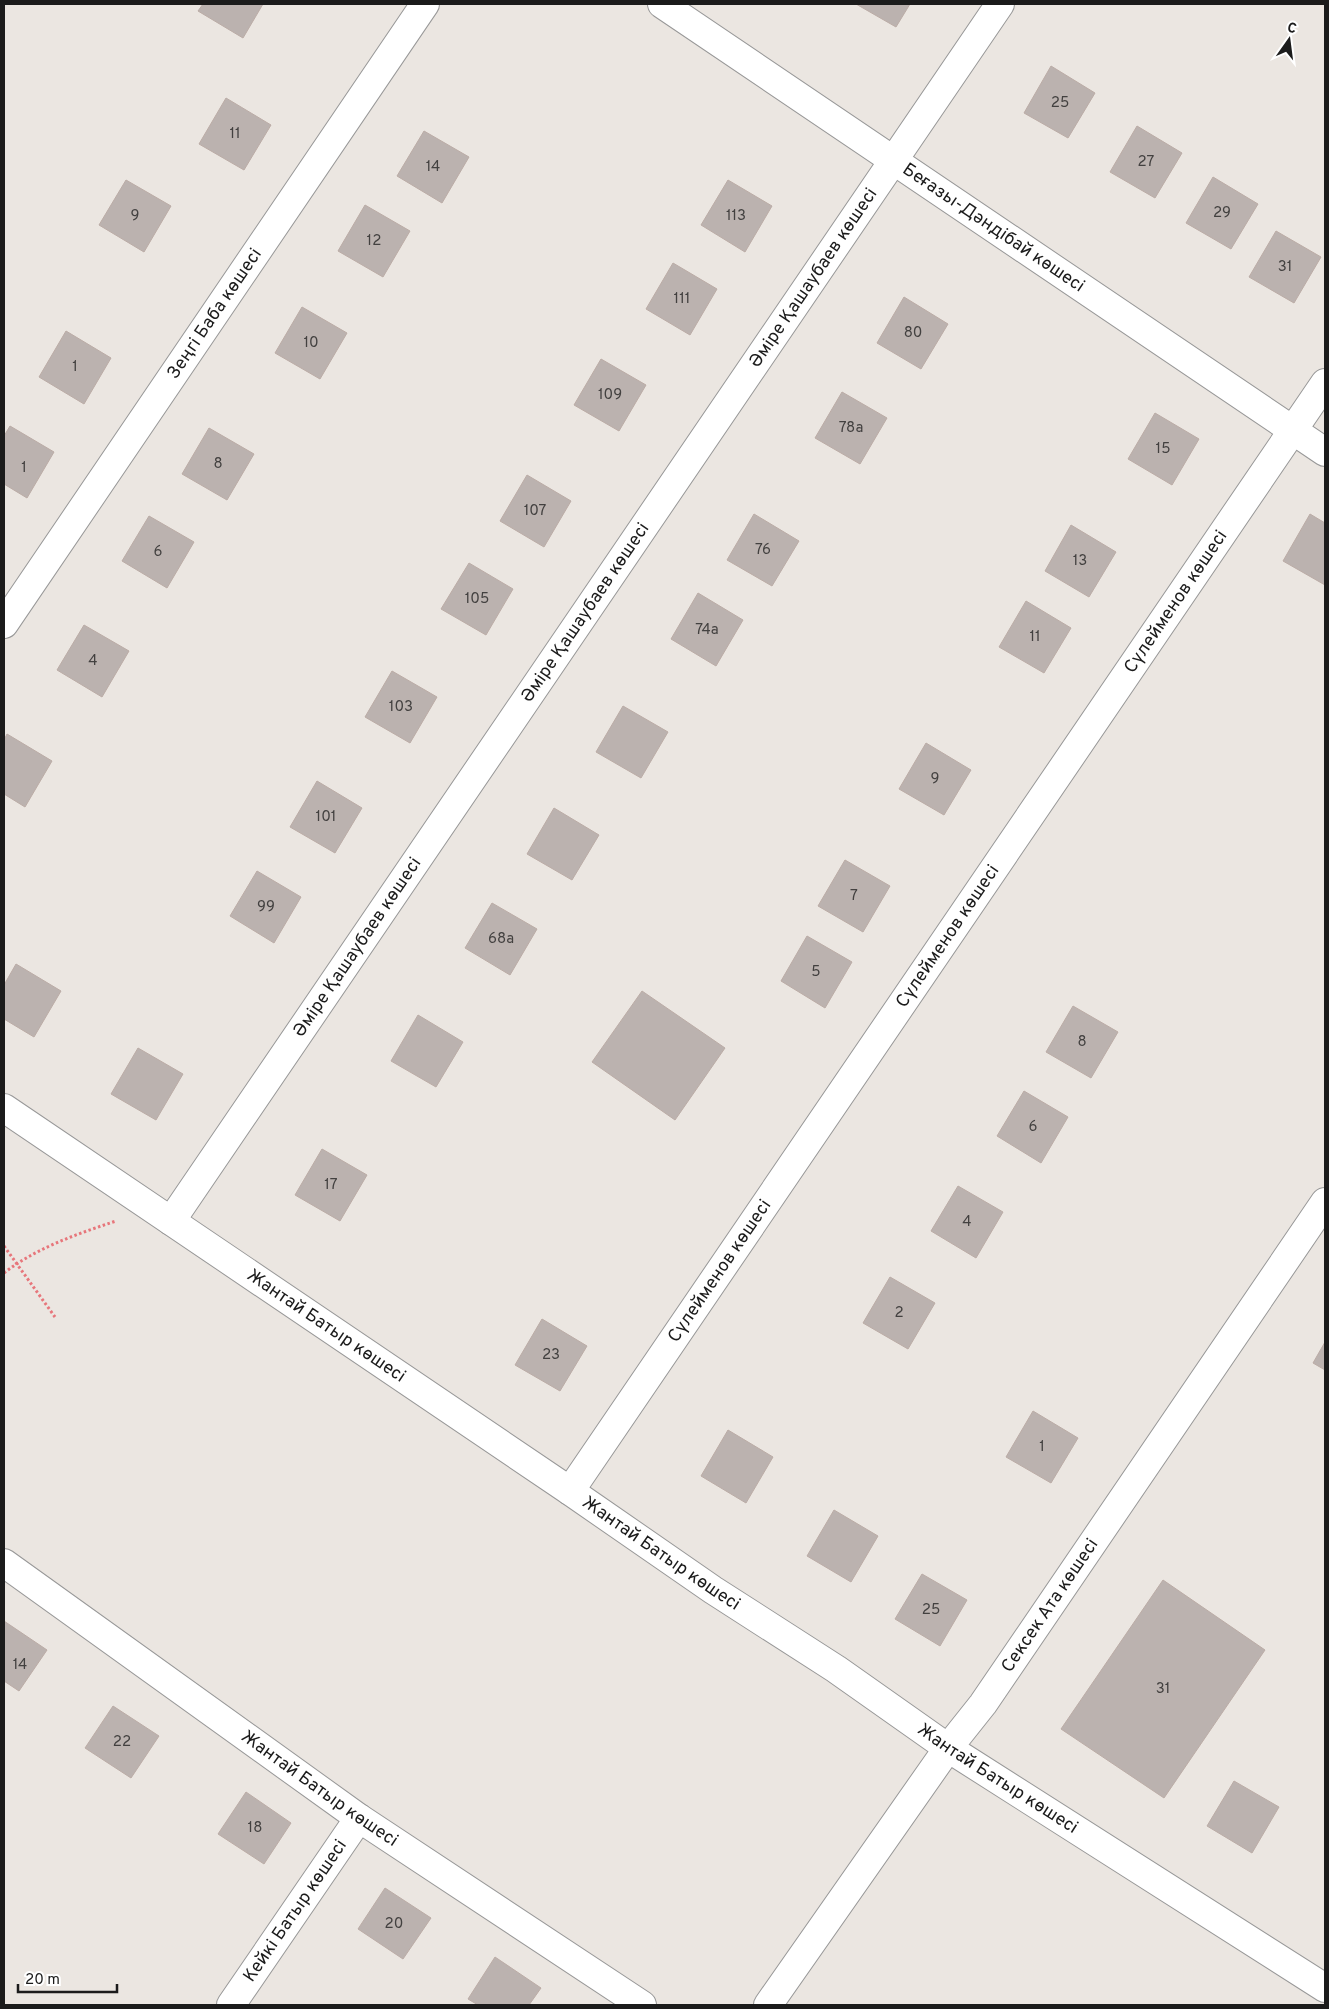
<svg xmlns="http://www.w3.org/2000/svg" width="1329" height="2009" viewBox="0 0 1329 2009" font-family="Overpass,sans-serif">
  <style>
    .building { fill: #bbb2af; stroke: #bbaca6 }
    .lines { fill: none; stroke-linecap: round; stroke-linejoin: round }
    .street-casing { stroke: #989898; stroke-width: 30 }
    .path { stroke: #e7767b; stroke-width: 3; stroke-dasharray: 2.5 2.5; stroke-linecap: butt }
    .street { stroke: #fff; stroke-width: 28 }
    .labels { text-anchor: middle; dominant-baseline: central; stroke-width: 4.5; stroke-linejoin: round; paint-order: stroke }
    .number-label { font-size: 15px; fill: #434140 }
    .street-label { font-size: 18px; fill: #1b1b1b; stroke: #fff }
  </style>
  <rect width="100%" height="100%" fill="#ebe6e1"/>
  <!-- building -->
  <g class="building">
    <polygon points="203,4 263,4 243,38 198,11"/>
    <polygon points="856,4 910,4 896,27"/>
    <polygon points="1051,66 1095,93 1068,138 1024,113"/>
    <polygon points="226,98 271,125 244,170 199,144"/>
    <polygon points="1137,126 1182,153 1155,198 1110,172"/>
    <polygon points="424,131 469,157 442,203 397,176"/>
    <polygon points="1213,177 1258,204 1231,249 1186,223"/>
    <polygon points="126,180 171,206 144,252 99,225"/>
    <polygon points="728,180 772,206 745,252 701,225"/>
    <polygon points="365,205 410,231 383,277 338,251"/>
    <polygon points="1276,231 1321,257 1294,303 1249,277"/>
    <polygon points="673,263 717,289 690,335 646,309"/>
    <polygon points="904,297 948,324 921,369 877,343"/>
    <polygon points="302,307 347,333 320,379 275,353"/>
    <polygon points="66,331 111,358 84,404 39,377"/>
    <polygon points="601,359 646,385 619,431 574,405"/>
    <polygon points="842,392 887,418 860,464 815,438"/>
    <polygon points="1155,413 1199,439 1172,485 1128,459"/>
    <polygon points="10,426 54,452 27,498 4,484 4,436"/>
    <polygon points="209,428 254,454 227,500 182,474"/>
    <polygon points="527,475 571,501 544,547 500,521"/>
    <polygon points="754,514 799,541 772,586 727,560"/>
    <polygon points="1310,514 1325,523 1325,585 1283,561"/>
    <polygon points="149,516 194,542 167,588 122,561"/>
    <polygon points="1071,525 1116,552 1089,597 1045,571"/>
    <polygon points="469,563 513,589 486,635 441,609"/>
    <polygon points="698,593 743,620 716,666 671,639"/>
    <polygon points="1026,601 1071,628 1044,673 999,647"/>
    <polygon points="84,625 129,651 102,697 57,670"/>
    <polygon points="392,671 437,697 410,743 365,717"/>
    <polygon points="623,706 668,732 641,778 596,752"/>
    <polygon points="7,734 52,761 25,807 4,794 4,740"/>
    <polygon points="926,743 971,770 944,815 899,789"/>
    <polygon points="317,781 362,808 335,853 290,827"/>
    <polygon points="554,808 599,835 572,880 527,854"/>
    <polygon points="845,860 890,886 863,932 818,906"/>
    <polygon points="257,871 301,897 274,943 230,916"/>
    <polygon points="492,903 537,929 510,975 465,948"/>
    <polygon points="807,936 852,962 825,1008 781,981"/>
    <polygon points="16,964 61,991 34,1037 4,1019 4,985"/>
    <polygon points="642,991 725,1048 675,1120 592,1062"/>
    <polygon points="1073,1006 1118,1032 1091,1078 1046,1052"/>
    <polygon points="418,1015 463,1042 436,1087 391,1061"/>
    <polygon points="138,1048 183,1074 156,1120 111,1094"/>
    <polygon points="1024,1091 1068,1117 1041,1163 997,1136"/>
    <polygon points="322,1149 367,1175 340,1221 295,1195"/>
    <polygon points="958,1186 1003,1212 976,1258 931,1231"/>
    <polygon points="890,1277 935,1303 908,1349 863,1323"/>
    <polygon points="542,1319 587,1346 560,1391 515,1365"/>
    <polygon points="1325,1342 1325,1370 1313,1363"/>
    <polygon points="1033,1411 1078,1438 1051,1483 1006,1457"/>
    <polygon points="728,1430 773,1457 746,1503 701,1476"/>
    <polygon points="834,1510 878,1536 851,1582 807,1556"/>
    <polygon points="922,1574 967,1600 940,1646 895,1619"/>
    <polygon points="1163,1580 1265,1650 1164,1798 1061,1729"/>
    <polygon points="4,1621 47,1650 19,1691 4,1681"/>
    <polygon points="113,1706 159,1736 131,1778 85,1748"/>
    <polygon points="1234,1781 1279,1807 1252,1853 1207,1826"/>
    <polygon points="246,1792 291,1823 264,1864 218,1834"/>
    <polygon points="385,1888 431,1918 403,1959 358,1929"/>
    <polygon points="495,1957 541,1988 529,2005 478,2005 468,1999"/>
  </g>
  <g class="lines">
    <defs>
      <g id="street">
        <path id="s1" d="M662,4L1325,452"/>
        <path id="s2" d="M4,624L425,4"/>
        <path id="s3" d="M4,1108L570,1491L713,1590L836,1669L948,1748L1325,1988"/>
        <path id="s4" d="M171,1221L1000,4"/>
        <path id="s5" d="M570,1491L1325,383"/>
        <path id="s6" d="M4,1563L359,1818L642,2005"/>
        <path id="s7" d="M231,2005L359,1818"/>
        <path id="s8" d="M768,2005L948,1748L983,1704L1325,1202"/>
      </g>
    </defs>
    <!-- street casing -->
    <use href="#street" class="street-casing"/>
    <!-- path -->
    <g class="path">
      <polyline points="4,1246 55,1317"/>
      <path d="M4,1273C36,1248 77,1234 116,1221"/>
    </g>
    <!-- street -->
    <use href="#street" class="street"/>
  </g>
  <g class="labels">
    <!-- number labels -->
    <g class="number-label">
      <text x="1060" y="103">25</text>
      <text x="235" y="134">11</text>
      <text x="1146" y="162">27</text>
      <text x="433" y="167">14</text>
      <text x="1222" y="213">29</text>
      <text x="135" y="216">9</text>
      <text x="736" y="216">113</text>
      <text x="374" y="241">12</text>
      <text x="1285" y="267">31</text>
      <text x="682" y="299">111</text>
      <text x="913" y="333">80</text>
      <text x="311" y="343">10</text>
      <text x="75" y="367">1</text>
      <text x="610" y="395">109</text>
      <text x="851" y="428">78а</text>
      <text x="1163" y="449">15</text>
      <text x="218" y="464">8</text>
      <text x="24" y="468">1</text>
      <text x="535" y="511">107</text>
      <text x="763" y="550">76</text>
      <text x="158" y="552">6</text>
      <text x="1080" y="561">13</text>
      <text x="477" y="599">105</text>
      <text x="707" y="630">74а</text>
      <text x="1035" y="637">11</text>
      <text x="93" y="661">4</text>
      <text x="401" y="707">103</text>
      <text x="935" y="779">9</text>
      <text x="326" y="817">101</text>
      <text x="854" y="896">7</text>
      <text x="266" y="907">99</text>
      <text x="501" y="939">68а</text>
      <text x="816" y="972">5</text>
      <text x="1082" y="1042">8</text>
      <text x="1033" y="1127">6</text>
      <text x="331" y="1185">17</text>
      <text x="967" y="1222">4</text>
      <text x="899" y="1313">2</text>
      <text x="551" y="1355">23</text>
      <text x="1042" y="1447">1</text>
      <text x="931" y="1610">25</text>
      <text x="20" y="1665">14</text>
      <text x="1163" y="1689">31</text>
      <text x="122" y="1742">22</text>
      <text x="255" y="1828">18</text>
      <text x="394" y="1924">20</text>
    </g>
    <!-- street labels -->
    <g class="street-label">
      <text stroke="none"><textPath href="#s1" startOffset="400">Беғазы-Дәндібай көшесі</textPath></text>
      <text stroke="none"><textPath href="#s4" startOffset="1141">Әміре Қашаубаев көшесі</textPath></text>
      <text stroke="none"><textPath href="#s2" startOffset="375">Зеңгі Баба көшесі</textPath></text>
      <text stroke="none"><textPath href="#s5" startOffset="1076">Сүлейменов көшесі</textPath></text>
      <text stroke="none"><textPath href="#s4" startOffset="736">Әміре Қашаубаев көшесі</textPath></text>
      <text stroke="none"><textPath href="#s5" startOffset="671">Сүлейменов көшесі</textPath></text>
      <text stroke="none"><textPath href="#s4" startOffset="331">Әміре Қашаубаев көшесі</textPath></text>
      <text stroke="none"><textPath href="#s5" startOffset="266">Сүлейменов көшесі</textPath></text>
      <text stroke="none"><textPath href="#s3" startOffset="389">Жантай Батыр көшесі</textPath></text>
      <text stroke="none"><textPath href="#s3" startOffset="794">Жантай Батыр көшесі</textPath></text>
      <text stroke="none"><textPath href="#s8" startOffset="489">Сексек Ата көшесі</textPath></text>
      <text stroke="none"><textPath href="#s3" startOffset="1199">Жантай Батыр көшесі</textPath></text>
      <text stroke="none"><textPath href="#s6" startOffset="388">Жантай Батыр көшесі</textPath></text>
      <text stroke="none"><textPath href="#s7" startOffset="114">Кейкі Батыр көшесі</textPath></text>
    </g>
  </g>
  <!-- border -->
  <rect width="1329" height="2009" fill="none" stroke="#1b1b1b" stroke-width="10"/>
  <!-- north arrow -->
  <g transform="translate(1289 40) rotate(14)" stroke="#ffffff" stroke-width="4" paint-order="stroke">
  <path d="M0-4L9 19L0 12L-9 19Z" fill="#1b1b1b"/>
  <text y="-8" font-size="14" font-weight="bold" text-anchor="middle" fill="#1b1b1b">С</text>
  </g>
  <!-- scale -->
  <path d="M18 1984v8h99v-8" fill="none" stroke="#1b1b1b" stroke-width="2.5"/>
  <text x="25" y="1984" font-size="15" fill="#1b1b1b" stroke="#ffffff" stroke-width="4" paint-order="stroke">20 m</text>
</svg>
